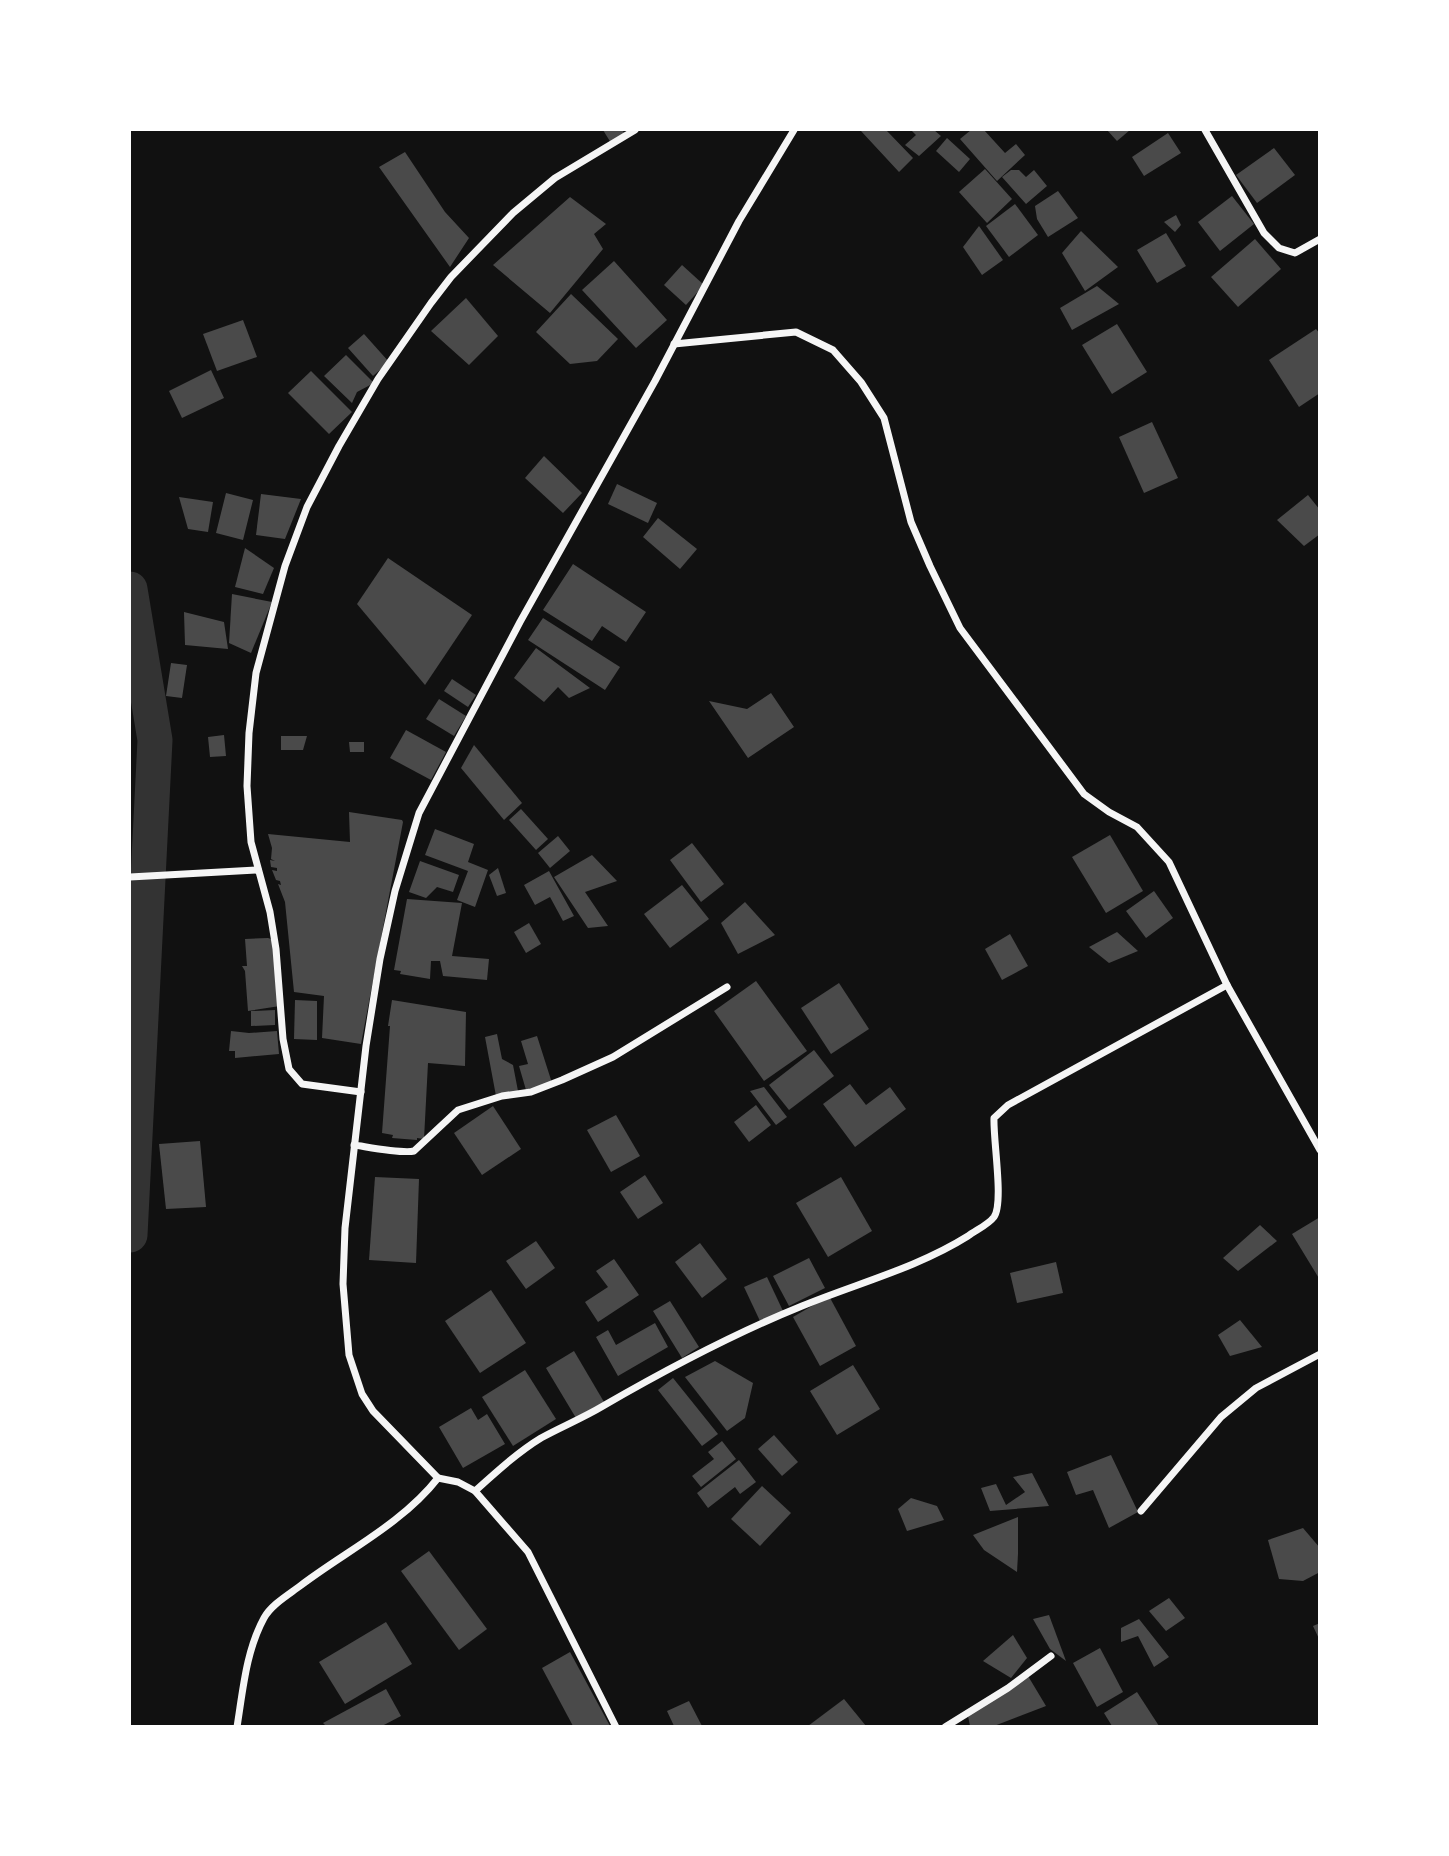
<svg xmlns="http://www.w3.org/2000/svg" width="1449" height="1856" viewBox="0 0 1449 1856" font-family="'Roboto Condensed',sans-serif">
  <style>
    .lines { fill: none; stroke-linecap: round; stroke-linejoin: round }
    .river { stroke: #333; stroke-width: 35 }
    .building { fill: #4a4a4a }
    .minor { stroke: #f5f5f5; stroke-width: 7 }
  </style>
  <rect width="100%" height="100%" fill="#111"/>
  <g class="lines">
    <!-- river -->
    <polyline class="river" points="130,589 155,740 130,1235"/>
  </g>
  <!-- building -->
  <g class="building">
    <polygon points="603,130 622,130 625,134 611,143"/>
    <polygon points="862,130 889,130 887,131 913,158 899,172 861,131"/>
    <polygon points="911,130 934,130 941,136 919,156 905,145 916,135"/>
    <polygon points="971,130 984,130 1005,153 1016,144 1025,155 997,181 960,139"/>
    <polygon points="1107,130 1130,130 1117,141"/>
    <polygon points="1168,133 1181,153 1144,176 1132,157"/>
    <polygon points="947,138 970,159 959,172 936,151"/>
    <polygon points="1274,148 1295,175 1257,203 1236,175"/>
    <polygon points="405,152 445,212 469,238 450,267 379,167"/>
    <polygon points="985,169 1012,199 987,223 959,192"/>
    <polygon points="1011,170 1019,170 1026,177 1034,170 1047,186 1026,204 1002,177"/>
    <polygon points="1058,191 1078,218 1048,237 1037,219 1035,206"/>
    <polygon points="1232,196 1254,224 1220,251 1198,222"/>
    <polygon points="570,197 606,224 594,234 603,249 550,313 493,265"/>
    <polygon points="1015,204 1038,235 1009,257 986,226"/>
    <polygon points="1176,215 1181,225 1175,232 1164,222"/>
    <polygon points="979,226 1003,260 982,275 963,247"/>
    <polygon points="1081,231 1118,267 1085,291 1062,253"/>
    <polygon points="1166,233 1186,266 1157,283 1137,250"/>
    <polygon points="1255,239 1281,269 1238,307 1211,277"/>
    <polygon points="614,261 667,320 636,348 582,290"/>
    <polygon points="682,265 704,285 686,305 664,285"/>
    <polygon points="1097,286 1119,304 1072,330 1060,308"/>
    <polygon points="571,294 618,339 597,361 570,364 536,332"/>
    <polygon points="466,298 498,336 469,365 431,331"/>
    <polygon points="243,320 257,357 217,371 203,334"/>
    <polygon points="1117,324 1147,372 1112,394 1082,345"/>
    <polygon points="1316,329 1320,334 1320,393 1299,407 1269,360"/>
    <polygon points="364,334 389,362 373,376 348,348"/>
    <polygon points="346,355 374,383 357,392 352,403 324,376"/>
    <polygon points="211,370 224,398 182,418 169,391"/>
    <polygon points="311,371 352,412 329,434 288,393"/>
    <polygon points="1152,422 1178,478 1144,493 1119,437"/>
    <polygon points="544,456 582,493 563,513 525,478"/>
    <polygon points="617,484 657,503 648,523 608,504"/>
    <polygon points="226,493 253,500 243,540 216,533"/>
    <polygon points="261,494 301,499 285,539 256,535"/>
    <polygon points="1308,495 1320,510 1320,534 1304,546 1277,520"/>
    <polygon points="179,497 213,502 208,532 188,529"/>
    <polygon points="658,518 697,549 680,569 643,537"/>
    <polygon points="245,548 274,568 263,594 235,587"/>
    <polygon points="388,558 472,615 425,685 357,604"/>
    <polygon points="573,564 646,612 626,642 602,626 592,641 543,610"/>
    <polygon points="232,594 272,602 251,653 229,643"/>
    <polygon points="184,612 224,622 228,649 185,645"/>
    <polygon points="543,618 620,667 605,690 528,640"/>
    <polygon points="536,648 590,688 569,698 558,687 544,702 514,678"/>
    <polygon points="171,663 187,665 182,698 166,696"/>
    <polygon points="452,679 476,695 468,707 444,691"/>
    <polygon points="771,693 794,727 748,758 709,701 747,709"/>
    <polygon points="439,699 466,716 454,736 426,719"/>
    <polygon points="406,730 446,752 431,780 390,758"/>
    <polygon points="224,735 226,756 210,757 208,737"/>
    <polygon points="281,736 307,736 303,750 281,750"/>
    <polygon points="349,742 364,742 364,752 350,752"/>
    <polygon points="474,745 522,803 504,820 461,768"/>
    <polygon points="521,809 548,839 536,850 509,820"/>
    <polygon points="349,812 402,820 403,822 361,1044 322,1038 324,996 294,992 285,902 278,884 281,885 280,881 276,880 272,870 277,871 277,868 271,867 270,860 275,861 271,859 272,848 268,834 350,842"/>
    <polygon points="435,829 474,844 468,862 488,870 475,907 457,900 468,871 425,855"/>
    <polygon points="1110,835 1143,891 1106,913 1072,857"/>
    <polygon points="558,836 570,851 550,868 538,853"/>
    <polygon points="692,843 724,884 701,902 670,860"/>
    <polygon points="592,855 617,881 585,892 608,926 588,928 554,877"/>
    <polygon points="420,861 459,875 453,892 437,887 426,898 409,892"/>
    <polygon points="498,868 506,893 497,896 489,875"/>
    <polygon points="549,871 574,916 563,921 550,897 535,905 524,885"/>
    <polygon points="682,885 709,919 670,948 644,914"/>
    <polygon points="1154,891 1173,918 1146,938 1126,911"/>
    <polygon points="407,899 462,903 452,956 489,959 487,980 443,976 440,961 431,961 430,979 400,974 401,971 394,970"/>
    <polygon points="745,902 775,935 738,954 721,923"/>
    <polygon points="529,923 541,944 526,953 514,932"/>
    <polygon points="1117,932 1138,951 1109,963 1089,947"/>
    <polygon points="1010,934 1028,966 1002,980 985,949"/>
    <polygon points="268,938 274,940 280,1006 248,1011 245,971 242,966 247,966 245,939"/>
    <polygon points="756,981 807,1051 764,1081 714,1011"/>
    <polygon points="839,983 869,1029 831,1054 801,1008"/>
    <polygon points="295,1000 317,1001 317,1040 294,1039"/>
    <polygon points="392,1000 466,1012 465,1066 428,1063 424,1139 417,1138 417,1140 392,1138 393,1135 382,1133 390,1026 388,1026"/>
    <polygon points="275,1010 275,1025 251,1026 251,1011"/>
    <polygon points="231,1031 249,1033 277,1031 279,1054 235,1058 235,1051 229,1051"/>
    <polygon points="497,1034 502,1059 513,1065 518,1091 496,1096 485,1037"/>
    <polygon points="537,1036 552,1083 526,1090 519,1066 528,1064 521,1041"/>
    <polygon points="814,1050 834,1076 789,1110 769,1085"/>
    <polygon points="850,1084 866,1105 890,1087 906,1109 855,1147 823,1104"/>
    <polygon points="764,1087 787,1117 776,1125 750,1091"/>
    <polygon points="756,1105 771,1125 749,1142 734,1122"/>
    <polygon points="493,1106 521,1149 482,1175 454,1133"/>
    <polygon points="616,1115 640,1156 611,1172 587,1130"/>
    <polygon points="200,1141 206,1207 166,1209 159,1144"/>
    <polygon points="645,1175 663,1203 638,1219 620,1192"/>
    <polygon points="375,1177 419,1179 416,1263 369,1260"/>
    <polygon points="841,1177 872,1231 828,1257 796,1203"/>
    <polygon points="1320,1217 1320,1280 1292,1234"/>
    <polygon points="1260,1225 1277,1241 1238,1271 1223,1258"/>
    <polygon points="536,1241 555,1268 526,1289 506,1261"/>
    <polygon points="700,1243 727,1279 702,1298 675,1262"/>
    <polygon points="809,1258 825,1288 789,1306 773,1276"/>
    <polygon points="614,1259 639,1295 598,1322 585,1302 608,1287 596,1271"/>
    <polygon points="1056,1262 1063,1293 1017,1303 1010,1273"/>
    <polygon points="767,1277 783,1311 760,1321 744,1287"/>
    <polygon points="491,1290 526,1343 480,1373 445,1321"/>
    <polygon points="829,1296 856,1346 820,1366 793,1317"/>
    <polygon points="670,1301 699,1347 682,1358 653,1311"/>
    <polygon points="1240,1320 1262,1347 1230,1356 1218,1335"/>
    <polygon points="655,1323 668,1347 618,1376 596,1337 608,1330 616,1345"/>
    <polygon points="574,1351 604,1402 576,1418 546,1368"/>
    <polygon points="715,1361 753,1383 745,1418 727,1431 685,1377"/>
    <polygon points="853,1365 880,1409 837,1435 810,1391"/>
    <polygon points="525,1370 556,1419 513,1446 482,1397"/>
    <polygon points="673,1378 718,1434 702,1446 658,1390"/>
    <polygon points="471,1408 478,1420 487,1414 505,1444 463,1468 439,1427"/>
    <polygon points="774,1435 798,1462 782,1476 758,1449"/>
    <polygon points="722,1441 736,1459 701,1487 692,1476 714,1459 708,1452"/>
    <polygon points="1111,1455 1138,1512 1109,1528 1093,1490 1076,1495 1067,1472"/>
    <polygon points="739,1460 756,1482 740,1494 735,1487 708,1508 697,1493"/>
    <polygon points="1032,1473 1049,1506 990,1511 981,1488 996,1484 1006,1505 1025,1492 1013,1477"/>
    <polygon points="762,1486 791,1513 760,1546 731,1519"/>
    <polygon points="911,1498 937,1506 944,1520 907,1531 898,1509"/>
    <polygon points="1018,1517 1018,1554 1017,1572 984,1550 973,1535"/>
    <polygon points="1303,1528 1320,1548 1320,1572 1303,1581 1279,1579 1268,1540"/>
    <polygon points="429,1551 487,1629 459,1650 401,1571"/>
    <polygon points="1169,1598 1185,1618 1166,1631 1149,1611"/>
    <polygon points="1049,1615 1066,1661 1050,1649 1033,1619"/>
    <polygon points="1139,1619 1169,1657 1154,1667 1138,1636 1121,1642 1121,1628"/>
    <polygon points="386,1622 412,1664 345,1704 319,1662"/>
    <polygon points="1320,1623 1320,1641 1313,1626"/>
    <polygon points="1013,1635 1027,1658 1011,1678 983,1661"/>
    <polygon points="1100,1648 1123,1692 1097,1707 1073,1663"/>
    <polygon points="570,1652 610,1726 573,1726 542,1668"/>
    <polygon points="1028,1676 1046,1706 994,1726 970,1726 968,1716"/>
    <polygon points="386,1689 401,1716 382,1726 326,1726 323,1723"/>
    <polygon points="1137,1692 1159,1726 1112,1726 1104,1713"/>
    <polygon points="844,1699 866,1726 808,1726"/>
    <polygon points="689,1701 702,1726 674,1726 667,1711"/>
  </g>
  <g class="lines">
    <!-- minor -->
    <g class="minor">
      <polyline points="1205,130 1264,233 1279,248 1295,253 1320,239"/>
      <polyline points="674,344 796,332 833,350 861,382 884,418 911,522 930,566 960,628 1084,794 1109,812 1137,827 1169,862 1227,985 1320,1150"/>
      <polyline points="130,877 258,870"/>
      <polyline points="361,1092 302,1084 289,1069 283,1039 276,949 270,912 251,842 247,786 249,733 256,673 285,566 307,507 339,446 378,379 431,303 451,277 513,213 555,178 635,130"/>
      <path d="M354,1145C368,1147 403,1154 414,1151L458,1110L502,1096L531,1092L562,1080L613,1057L727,987"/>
      <polyline points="438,1478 458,1482 475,1491 528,1552 616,1727"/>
      <path d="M475,1491C495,1473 518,1452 541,1438C561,1427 583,1418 603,1406C667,1369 733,1334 802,1306C858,1283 917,1268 968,1236C976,1230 988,1225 994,1217C1004,1203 993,1140 994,1118L1008,1105L1227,985"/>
      <polyline points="1141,1511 1221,1417 1256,1388 1320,1354"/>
      <path d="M237,1727C243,1690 246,1651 264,1618C271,1605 288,1595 300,1586C346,1551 402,1524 438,1478L373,1411L362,1394L349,1355L343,1284L345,1228L366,1046L380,959L395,891L419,813L520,622L655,381L739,221L794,130"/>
      <polyline points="945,1727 1008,1688 1051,1656"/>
    </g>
  </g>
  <!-- border -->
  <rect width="1449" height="1856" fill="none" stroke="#ffffff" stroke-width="262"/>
</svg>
